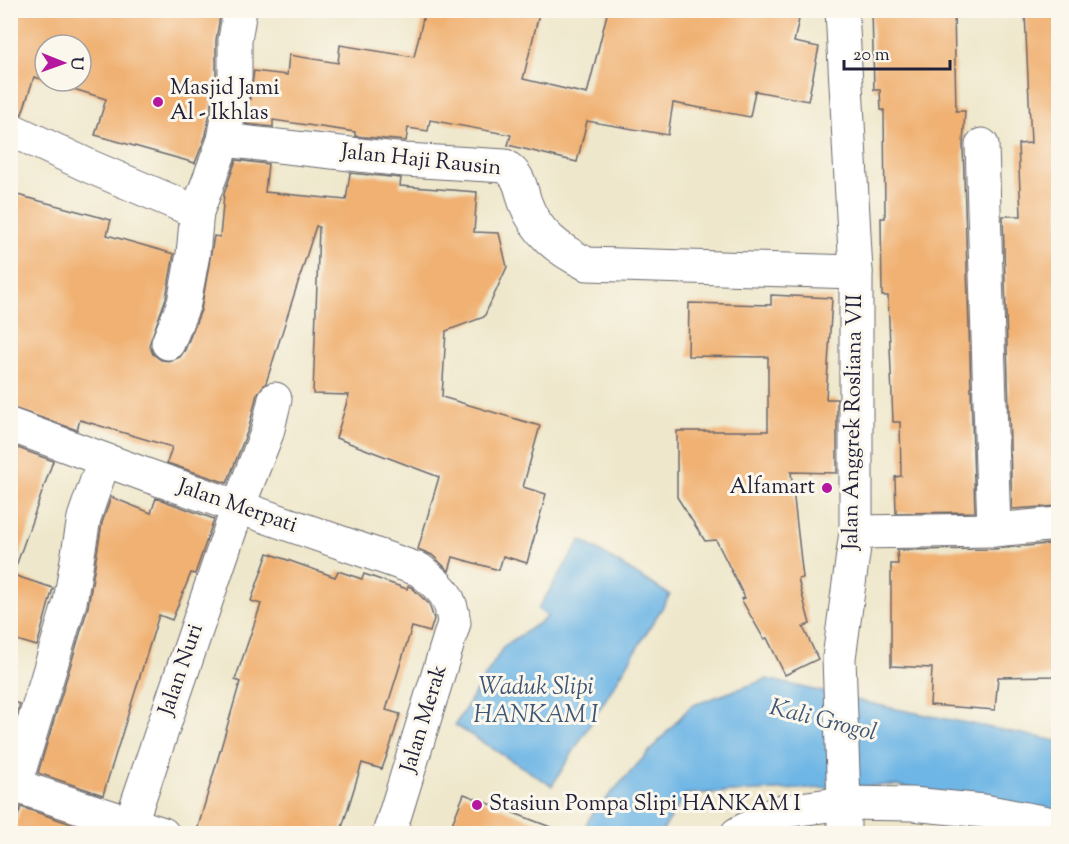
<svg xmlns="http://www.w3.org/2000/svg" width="1069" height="844" viewBox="0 0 1069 844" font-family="'Sorts Mill Goudy',serif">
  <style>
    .water { fill: #6eb6e5; stroke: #486c90; stroke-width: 1.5 }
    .building { fill: #f0b172 }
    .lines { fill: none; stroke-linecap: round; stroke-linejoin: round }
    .minor-casing { stroke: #69676d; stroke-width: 35 }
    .tertiary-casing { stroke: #69676d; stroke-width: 35 }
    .minor { stroke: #fff; stroke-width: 33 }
    .tertiary { stroke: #fff; stroke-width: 33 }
    .poi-dot { fill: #b5179e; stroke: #fbf7ec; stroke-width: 2 }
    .labels { text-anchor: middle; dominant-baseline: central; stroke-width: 6; stroke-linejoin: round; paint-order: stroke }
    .poi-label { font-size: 22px; fill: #22223b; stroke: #fbf7ec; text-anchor: start }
    .street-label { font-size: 22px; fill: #22223b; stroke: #fbf7ec }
    .water-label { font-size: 24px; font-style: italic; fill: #3d5676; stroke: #fbf7ec }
  </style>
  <rect width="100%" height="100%" fill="#fbf7ec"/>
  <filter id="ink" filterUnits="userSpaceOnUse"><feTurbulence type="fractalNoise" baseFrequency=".0167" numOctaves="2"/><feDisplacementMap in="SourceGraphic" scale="12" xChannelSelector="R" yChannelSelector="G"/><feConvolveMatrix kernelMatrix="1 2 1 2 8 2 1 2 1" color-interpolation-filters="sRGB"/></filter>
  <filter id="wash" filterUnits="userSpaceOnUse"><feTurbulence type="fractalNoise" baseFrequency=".008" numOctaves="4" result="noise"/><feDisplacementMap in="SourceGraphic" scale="24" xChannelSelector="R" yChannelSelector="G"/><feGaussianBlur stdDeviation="1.35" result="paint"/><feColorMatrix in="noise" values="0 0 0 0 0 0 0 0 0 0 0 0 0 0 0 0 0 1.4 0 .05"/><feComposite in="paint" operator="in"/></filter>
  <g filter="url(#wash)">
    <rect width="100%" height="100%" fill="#eee7cb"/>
    <!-- water -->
    <g class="water">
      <polygon points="581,540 670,595 552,786 455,725 504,646 548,617 538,609"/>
      <polygon points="767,679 891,708 1058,741 1058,821 896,785 686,794 661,833 581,834 592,814 691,706"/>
    </g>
    <g id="blocks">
      <!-- building -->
      <g class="building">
        <polygon points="10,10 221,10 216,40 216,75 206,135 195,163 95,135 106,99 48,81 81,81 81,45 45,45 45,80 34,77 22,114 10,111"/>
        <polygon points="425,10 540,10 523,79 587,94 608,10 801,10 794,42 819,47 808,101 755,91 750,117 673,103 668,135 587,121 577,162 508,145 511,135 430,120 428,131 408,128 406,141 355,136 355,132 273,120 273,127 246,124 254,71 287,75 289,55 338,63 340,45 414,57"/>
        <polygon points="872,10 954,10 956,111 965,111 963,146 975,512 896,513 895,477 901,476 900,422 893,422 888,296 882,296 881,218 885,218 884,110 881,110 880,90 874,90"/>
        <polygon points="1059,11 1059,506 1012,509 1003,216 1021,216 1018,144 1031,143 1025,13"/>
        <polygon points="236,160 268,164 265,192 346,200 350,173 401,178 400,186 477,192 474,232 499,233 507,267 484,317 446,331 442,397 540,426 523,487 546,494 527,563 503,556 499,570 453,557 449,571 432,555 418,549 439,477 336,438 349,395 313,394 319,227 316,226 266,383 257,394 249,427 227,483 167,463 172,447 80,420 77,430 10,407 10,193 111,220 107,235 174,254 166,298 149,345 153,354 161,360 171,361 180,357 185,350 201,310 214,236 220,237 224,194"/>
        <polygon points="771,295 832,298 826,399 837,399 837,473 791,472 803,578 798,579 810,624 803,627 818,659 785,675 767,638 764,639 741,599 745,598 716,540 705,541 677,497 677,431 768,431 768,357 688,356 689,303 771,305"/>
        <polygon points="10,445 53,461 15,569 10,568"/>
        <polygon points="111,497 151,513 156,498 214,519 195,574 191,573 172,620 159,615 103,795 38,773 88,607 102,523"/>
        <polygon points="1059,543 1059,676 998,677 995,710 930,705 932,668 891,666 891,564 898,564 897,550 994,549"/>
        <polygon points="268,553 335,577 338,571 362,579 364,574 407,589 408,586 411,587 429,604 434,619 430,632 412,627 386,710 400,714 390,747 382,769 362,763 340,834 196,834 240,682 235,680 261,604 251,601"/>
        <polygon points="10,574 53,588 37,646 10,638"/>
        <polygon points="10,701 20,704 10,735"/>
        <polygon points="464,794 561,831 561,834 448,834"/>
        <polygon points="21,807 92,831 91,834 12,834"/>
      </g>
    </g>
  </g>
  <g filter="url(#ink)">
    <use href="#blocks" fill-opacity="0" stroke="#69676d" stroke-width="1.5"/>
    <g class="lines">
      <defs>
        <g id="minor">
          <polyline points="10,129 91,167 197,212"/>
          <path d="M224,140L405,160L505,166C520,176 520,186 525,202C536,233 559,250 587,264L856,272"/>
          <polyline points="982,145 994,530"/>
          <polyline points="168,343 184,303 193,254 197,212 224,140 235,77 235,40 240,10"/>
          <path d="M10,425L146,475L420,570C441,588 451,594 454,623L389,834"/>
          <polyline points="856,532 994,530 1058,524"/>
          <polyline points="10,784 163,834"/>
          <polyline points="15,785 70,602 84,518 104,460"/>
          <polyline points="844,803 844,834"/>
          <polyline points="127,834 238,507 267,433 275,399"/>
        </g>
        <g id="tertiary">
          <polyline points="842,10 856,272 856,532 839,658 844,803"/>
          <polyline points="737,834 778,812 844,803 912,804 984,811 1058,825"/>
        </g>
      </defs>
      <!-- minor casing -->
      <use href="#minor" class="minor-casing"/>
      <!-- tertiary casing -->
      <use href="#tertiary" class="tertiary-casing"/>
      <!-- minor -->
      <use href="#minor" class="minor"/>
      <!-- tertiary -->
      <use href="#tertiary" class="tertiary"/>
    </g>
  </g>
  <!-- markers -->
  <g class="poi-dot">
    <circle cx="158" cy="102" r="6"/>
    <circle cx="827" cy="488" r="6"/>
    <circle cx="477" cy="805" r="6"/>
  </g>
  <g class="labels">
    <!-- poi labels -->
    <g class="poi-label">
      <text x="170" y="89">Masjid Jami<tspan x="170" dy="25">Al - Ikhlas</tspan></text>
      <text x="815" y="488" text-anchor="end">Alfamart</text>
      <text x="489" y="805">Stasiun Pompa Slipi HANKAM I</text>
    </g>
    <!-- street labels -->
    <g class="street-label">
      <text transform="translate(421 161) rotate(6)">Jalan Haji Rausin</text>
      <text transform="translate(854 422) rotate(-89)">Jalan Anggrek Rosliana VII</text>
      <text transform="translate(237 507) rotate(19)">Jalan Merpati</text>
      <text transform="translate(182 670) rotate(-71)">Jalan Nuri</text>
      <text transform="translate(425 719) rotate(-73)">Jalan Merak</text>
    </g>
    <!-- water labels -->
    <g class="water-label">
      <text x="536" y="688">Waduk Slipi<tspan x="536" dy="28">HANKAM I</tspan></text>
      <text transform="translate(823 721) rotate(14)">Kali Grogol</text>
    </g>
  </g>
  <!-- margin -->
  <rect width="1069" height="844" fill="none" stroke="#fbf7ec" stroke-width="36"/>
  <!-- north arrow -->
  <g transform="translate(63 63) rotate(91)"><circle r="28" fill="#fbf7ec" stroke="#a4a2a5" stroke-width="1.5"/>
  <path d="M0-4.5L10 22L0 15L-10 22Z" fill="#b5179e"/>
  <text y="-9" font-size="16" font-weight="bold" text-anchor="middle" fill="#22223b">U</text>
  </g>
  <!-- scale -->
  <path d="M844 60v9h106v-9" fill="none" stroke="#22223b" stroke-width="3"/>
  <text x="853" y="60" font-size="18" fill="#22223b" stroke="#fbf7ec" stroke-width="4.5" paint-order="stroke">20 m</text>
</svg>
